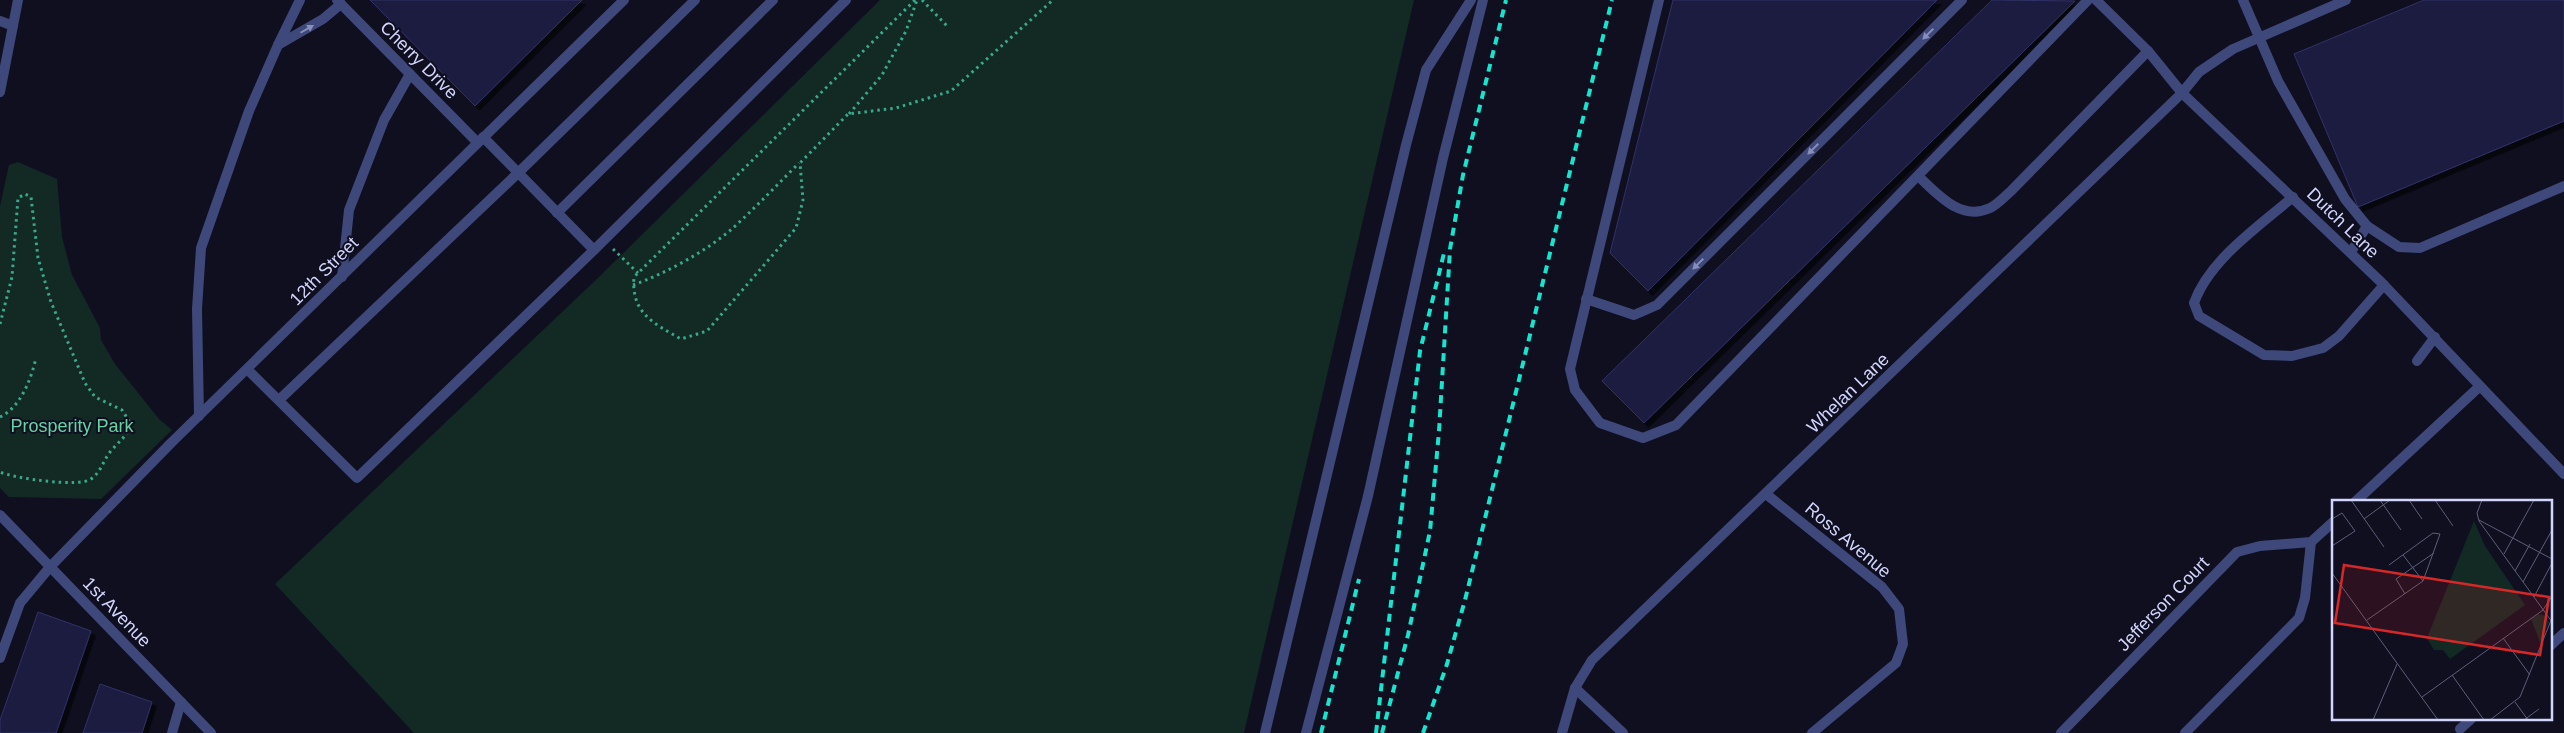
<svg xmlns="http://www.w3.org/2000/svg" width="2564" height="733" viewBox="0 0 2564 733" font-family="Helvetica,sans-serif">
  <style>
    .green { fill: #132924 }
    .building { fill: #1d1d3f; stroke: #313169; filter: url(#shadow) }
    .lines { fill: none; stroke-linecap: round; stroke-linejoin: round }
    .path { stroke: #39a88b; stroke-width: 3; stroke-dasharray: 2.5 4; stroke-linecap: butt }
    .service { stroke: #3e487a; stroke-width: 10 }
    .minor { stroke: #3e487a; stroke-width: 10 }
    .rail { stroke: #15e4cf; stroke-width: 4; stroke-dasharray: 8 6; stroke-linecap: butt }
    .oneway { fill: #888eba }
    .labels { text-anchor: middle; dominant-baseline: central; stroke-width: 4; stroke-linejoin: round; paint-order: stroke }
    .street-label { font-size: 18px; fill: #d2d5fb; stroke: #0f0f20 }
    .park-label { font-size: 18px; fill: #65d4a2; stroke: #0f0f20 }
    .inset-road { fill: none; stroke: #5d5e78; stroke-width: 1 }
    .view { fill: #d62828; fill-opacity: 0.15; stroke: #d62828; stroke-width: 2.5 }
    .inset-edge { fill: none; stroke: #d2d5fb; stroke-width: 2.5 }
  </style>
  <defs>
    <filter id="shadow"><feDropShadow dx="4.5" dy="4.5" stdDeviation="0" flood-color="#0009"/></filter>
  </defs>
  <rect width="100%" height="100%" fill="#0f0f20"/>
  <!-- green -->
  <g class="green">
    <polygon points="880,0 1414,0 1244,733 414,733 275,584 600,276"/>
    <polygon points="18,162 57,179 62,237 72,275 100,328 101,340 115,364 159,419 172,430 101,499 9,497 0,488 0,206 9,165"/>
  </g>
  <!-- building -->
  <g class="building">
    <polygon points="370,0 582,0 475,106"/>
    <polygon points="1673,0 1937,0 1648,291 1610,253"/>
    <polygon points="1992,0 2075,1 1644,423 1602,381"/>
    <polygon points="2424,0 2564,0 2564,121 2358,207 2294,54"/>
    <polygon points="38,612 91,631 56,733 0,733 0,720"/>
    <polygon points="100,684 152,702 142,733 83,733"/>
  </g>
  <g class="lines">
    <!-- path -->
    <g class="path">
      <path d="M915,0L634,277C631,313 653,323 681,339L707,331L796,228L803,200L800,163L848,114L896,108L951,91L1053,0"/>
      <polyline points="922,0 948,27"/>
      <polyline points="849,114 882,75 906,31 917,0"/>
      <polyline points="613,249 638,273"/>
      <path d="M633,285C665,274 708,250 733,228C756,207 777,185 799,163"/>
      <path d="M0,324L12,277L18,198L25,194L31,197L38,258L51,302L85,383L95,397L122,410L131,424C127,437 118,442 110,452C103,461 101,472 91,479C79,488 13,478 0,472"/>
      <path d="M0,417C21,407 31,379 36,358"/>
    </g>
    <!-- service -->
    <g class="service">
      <polyline points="300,0 278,45 323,19 341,4"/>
      <polyline points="1659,0 1570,369 1575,390 1600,423 1643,438 1676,425 2088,0"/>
      <polyline points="2243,0 2278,81 2345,199 2367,226 2399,247 2420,248 2564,186"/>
      <polyline points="0,21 13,26"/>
      <polyline points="2182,93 2199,72 2233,49 2346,0"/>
      <polyline points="483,137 594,250 846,0"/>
      <path d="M1918,176C1937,193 1960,222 1990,208C1998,204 2005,196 2011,191L2148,51"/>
      <path d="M2293,197C2259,226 2209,260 2194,303L2199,316L2264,355L2292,356L2323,348L2339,336L2384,285"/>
      <polyline points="557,213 773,0"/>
      <polyline points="2351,252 2367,226"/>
      <polyline points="342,277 349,210 384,120 410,74"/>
      <polyline points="1586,299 1634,315 1657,305 1962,0"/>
      <polyline points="248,370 357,478 594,250"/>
      <polyline points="279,400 518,173 695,0"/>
      <polyline points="199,416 197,309 201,248 249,111 278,45"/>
      <polyline points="2355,502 2479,387"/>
      <polyline points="2550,646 2564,633"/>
      <polyline points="2460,729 2471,719"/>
      <polyline points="1265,733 1406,145 1426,70 1471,0"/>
      <polyline points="1306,733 1368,496 1443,158 1483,0"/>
      <polyline points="2061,733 2237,552 2260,546 2311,542 2333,522"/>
      <polyline points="2185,733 2299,618 2305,598 2311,542"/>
    </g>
    <!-- minor -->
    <g class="minor">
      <polyline points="337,0 477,142"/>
      <polyline points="2096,0 2148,51 2182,93 2381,282 2564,474"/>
      <polyline points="0,92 18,0"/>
      <polyline points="2417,361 2435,337"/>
      <polyline points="1766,494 1882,587 1899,609 1903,644 1896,663 1812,733"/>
      <polyline points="0,515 211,733"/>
      <polyline points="0,658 20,603 50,567 171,443 624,0"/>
      <polyline points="1575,688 1623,733"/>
      <polyline points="172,733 181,702"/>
      <polyline points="1562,733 1575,688 1592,660 2182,93"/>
    </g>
    <!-- rail -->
    <g class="rail">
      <polyline points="1321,733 1359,579"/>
      <polyline points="1376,733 1420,351 1445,249"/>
      <polyline points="1382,733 1408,635 1430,531 1439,431 1450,249 1463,175 1506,0"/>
      <polyline points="1423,733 1447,664 1465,600 1612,0"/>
    </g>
  </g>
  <!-- one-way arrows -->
  <defs><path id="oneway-solid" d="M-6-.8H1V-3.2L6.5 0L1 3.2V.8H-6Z" transform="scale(1.25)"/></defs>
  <g class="oneway">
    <use href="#oneway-solid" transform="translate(307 29) rotate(-30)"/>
    <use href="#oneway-solid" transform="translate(1928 34) rotate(135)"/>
    <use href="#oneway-solid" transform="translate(1813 149) rotate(135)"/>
    <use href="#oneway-solid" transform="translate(1698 264) rotate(135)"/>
  </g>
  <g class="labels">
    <!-- street labels -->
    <g class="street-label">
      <text transform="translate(419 60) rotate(45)">Cherry Drive</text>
      <text transform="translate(2343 223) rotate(44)">Dutch Lane</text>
      <text transform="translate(324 271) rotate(-45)">12th Street</text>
      <text transform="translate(1848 393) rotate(-44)">Whelan Lane</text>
      <text transform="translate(1848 540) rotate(40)">Ross Avenue</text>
      <text transform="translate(2163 604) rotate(-46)">Jefferson Court</text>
      <text transform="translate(117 612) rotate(46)">1st Avenue</text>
    </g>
    <!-- park labels -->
    <g class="park-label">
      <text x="72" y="426">Prosperity Park</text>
    </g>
  </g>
  <!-- overview -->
  <g transform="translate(2332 500)">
    <rect width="220" height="220" fill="#0f0f20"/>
    <path d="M142,21L153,46L193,105L118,159L111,150H102L95,138ZM206,114L213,116L217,122L208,142L199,119Z" fill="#132924"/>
    <path class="inset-road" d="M19,0L52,47M48,0L69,30M77,0L90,19M103,0L121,26M150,0L145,13L147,21L220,122M0,19L10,13L23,31L0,46M32,19L58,0M147,20L220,59M172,54L202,0M71,55L91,81M183,71L198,44M0,73L106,220M191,82L220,30M73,94L64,79L102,53M202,97L220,63M35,120L91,81L108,34L101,33L57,65M171,138L198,175M120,175L152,220M90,197L211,110L220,96M183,202L196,220M41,220L65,164M158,220L188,197L220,118M192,220L207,209"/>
    <path class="view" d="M12,65L217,97L208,155L3,123Z"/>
    <rect width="220" height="220" class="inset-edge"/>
  </g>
</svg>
